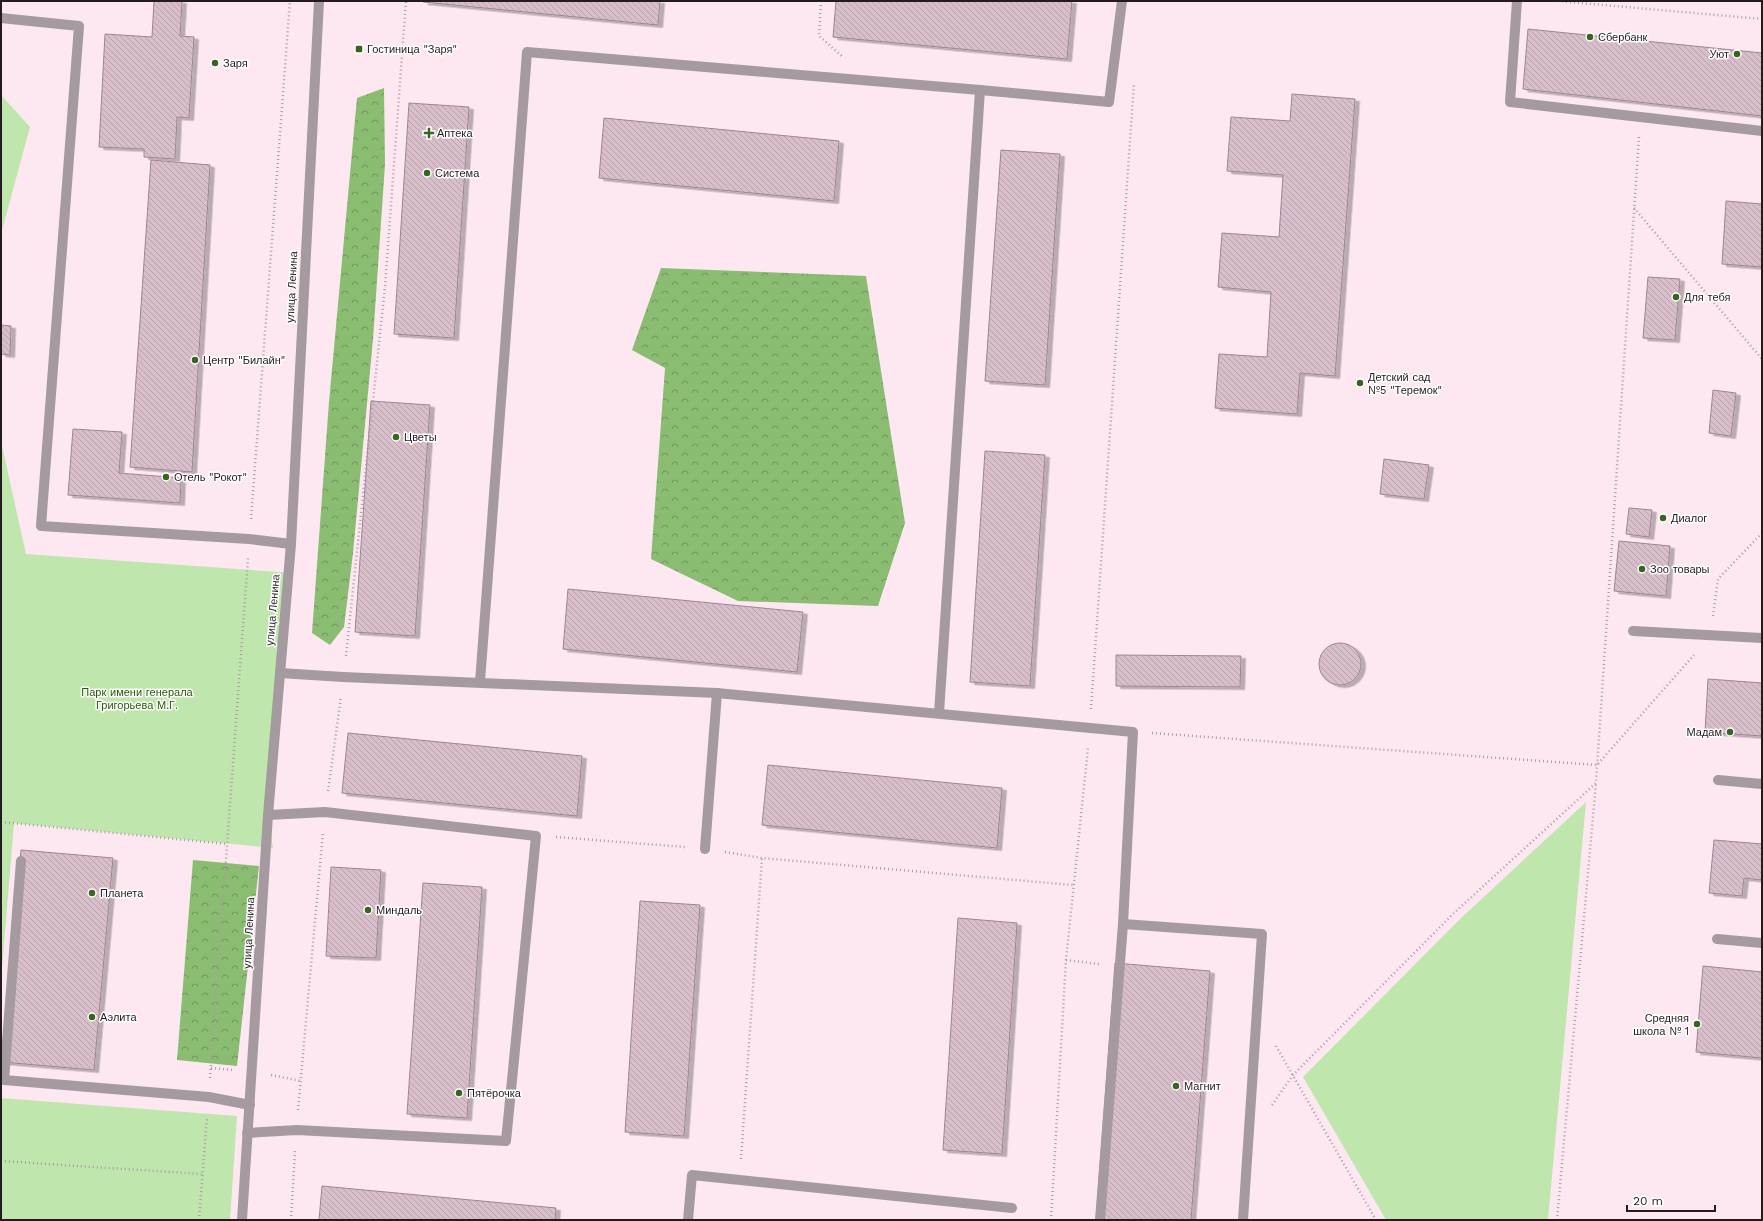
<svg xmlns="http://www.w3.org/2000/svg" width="1763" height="1221" viewBox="0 0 1763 1221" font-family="'Work Sans',sans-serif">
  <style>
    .green { fill: #bfe7ad }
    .forest { fill: url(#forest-crowns) }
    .building { fill: url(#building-back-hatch); stroke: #9d8591; filter: url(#shadow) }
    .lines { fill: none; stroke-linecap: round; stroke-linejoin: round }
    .path { stroke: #ac9ca3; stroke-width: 2.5; stroke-dasharray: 1 3; stroke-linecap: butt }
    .minor { stroke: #a59aa0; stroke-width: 10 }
    .poi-dot { fill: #396320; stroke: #fff; stroke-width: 1.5 }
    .labels { text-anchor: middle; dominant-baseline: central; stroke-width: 3; stroke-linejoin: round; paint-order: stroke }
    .poi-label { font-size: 11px; fill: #241b1f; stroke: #fff; text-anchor: start }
    .street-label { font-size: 11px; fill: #241b1f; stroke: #fff }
    .park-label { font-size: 11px; fill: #2a5708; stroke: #fff }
  </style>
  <defs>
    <pattern id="forest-crowns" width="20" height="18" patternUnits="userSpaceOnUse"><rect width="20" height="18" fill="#8abc72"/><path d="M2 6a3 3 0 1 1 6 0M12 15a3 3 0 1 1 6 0" fill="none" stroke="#71985d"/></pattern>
    <pattern id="building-back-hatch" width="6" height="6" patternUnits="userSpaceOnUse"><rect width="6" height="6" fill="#d8beca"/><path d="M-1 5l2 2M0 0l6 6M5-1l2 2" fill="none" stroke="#b9a3ad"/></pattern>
    <filter id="shadow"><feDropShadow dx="4.5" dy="2.5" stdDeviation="0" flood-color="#0004"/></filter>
  </defs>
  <rect width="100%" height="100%" fill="#fde8f2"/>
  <!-- green -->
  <g class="green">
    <polygon points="1,95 30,127 1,234"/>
    <polygon points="1,441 26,554 293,573 268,815 273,848 14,823 1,981"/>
    <polygon points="1586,802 1548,1220 1386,1220 1303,1077 1460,919"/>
    <polygon points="1,1098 237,1116 230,1220 1,1220"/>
  </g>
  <!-- forest -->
  <g class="forest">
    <polygon points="384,88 385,164 373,339 353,553 344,627 330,645 312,633 329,402 357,98"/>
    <polygon points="661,268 866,276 905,523 878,606 738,601 651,559 665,368 632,350"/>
    <polygon points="193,860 259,866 237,1066 177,1060"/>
  </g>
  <!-- building -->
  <g class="building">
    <polygon points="154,1 182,1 180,36 194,37 189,118 177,117 175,159 144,157 144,149 99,147 105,34 152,37"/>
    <polygon points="424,1 660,1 658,25 423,2"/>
    <polygon points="836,1 1072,1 1067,59 833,37"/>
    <polygon points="1528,29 1762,53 1762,116 1523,89"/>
    <polygon points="1292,94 1355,99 1335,376 1300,373 1297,414 1215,408 1219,354 1267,357 1271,292 1218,287 1222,233 1279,237 1283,175 1227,171 1231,117 1290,121"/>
    <polygon points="409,103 469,107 454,338 394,334"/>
    <polygon points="604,118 839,141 834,201 599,178"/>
    <polygon points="1001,150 1060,154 1045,385 985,381"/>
    <polygon points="151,160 210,165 192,472 130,467"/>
    <polygon points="1726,201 1762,204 1762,267 1722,264"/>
    <polygon points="1648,277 1680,279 1675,340 1643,338"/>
    <polygon points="1,325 11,326 10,355 1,354"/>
    <polygon points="1713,390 1736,393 1731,436 1709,433"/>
    <polygon points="371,401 430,405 415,636 355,632"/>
    <polygon points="73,429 122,432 119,473 181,478 180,503 68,495"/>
    <polygon points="985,451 1045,455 1030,686 970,682"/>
    <polygon points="1384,459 1429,465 1424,499 1380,494"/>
    <polygon points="1629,508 1652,510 1649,537 1626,534"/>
    <polygon points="1619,541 1670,546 1666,596 1614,591"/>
    <polygon points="568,589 803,612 797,672 563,649"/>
    <circle cx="1340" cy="664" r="21"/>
    <polygon points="1116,655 1241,656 1240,687 1116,686"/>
    <polygon points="1708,679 1762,683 1762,736 1705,732"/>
    <polygon points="348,733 582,756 577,816 342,793"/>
    <polygon points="768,765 1002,788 997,848 762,825"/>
    <polygon points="1714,840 1762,844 1762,880 1744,878 1742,896 1709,893"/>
    <polygon points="21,850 113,858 94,1070 2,1062"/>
    <polygon points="331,867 381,870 376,958 326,956"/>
    <polygon points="423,883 482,887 467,1118 407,1114"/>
    <polygon points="640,901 700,905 684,1136 625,1132"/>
    <polygon points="958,918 1017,923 1002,1154 943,1150"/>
    <polygon points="1115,963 1210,971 1191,1220 1096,1220"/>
    <polygon points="1703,966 1762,972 1762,1058 1696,1052"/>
    <polygon points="322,1186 556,1208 555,1220 319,1220"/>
  </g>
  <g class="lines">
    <!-- path -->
    <g class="path">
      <polyline points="821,1 819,36 843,57"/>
      <polyline points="1558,1 1762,19"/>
      <polyline points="1634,208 1762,359"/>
      <polyline points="251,519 290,1"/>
      <polyline points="1713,616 1718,579 1762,533"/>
      <polyline points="346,656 385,287 406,1"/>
      <polyline points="1091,709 1134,83"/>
      <polyline points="1152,733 1597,765 1694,655"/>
      <polyline points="328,791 341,697"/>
      <polyline points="1,822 227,844"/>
      <polyline points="556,837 685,847"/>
      <polyline points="725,852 762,858 1073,885"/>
      <polyline points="1066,960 1099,964"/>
      <polyline points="1276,1046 1376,1220"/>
      <polyline points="211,1068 232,1070"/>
      <polyline points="271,1075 301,1081"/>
      <polyline points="210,1078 248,558"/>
      <polyline points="1272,1105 1293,1075 1454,913 1596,783 1639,137"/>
      <polyline points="298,1110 323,832"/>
      <polyline points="741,1159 762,858"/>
      <polyline points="1,1161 202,1174"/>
      <polyline points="199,1220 207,1117"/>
      <polyline points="291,1220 295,1151"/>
      <polyline points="1051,1220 1066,960 1088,748"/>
      <polyline points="1557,1220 1596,783"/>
    </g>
    <!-- minor -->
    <g class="minor">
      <polyline points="1517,1 1510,102 1762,131"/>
      <polyline points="1,18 79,26 41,526 249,539 291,544"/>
      <polyline points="980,90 1109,102 1122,1"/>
      <polyline points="1633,631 1762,638"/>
      <polyline points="280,673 343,677 717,693 1133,732 1123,924 1100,1220"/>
      <polyline points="480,682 527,52 980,90 939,713"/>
      <polyline points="1718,780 1762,784"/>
      <polyline points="705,849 717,693"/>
      <polyline points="21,861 4,1080 209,1097 250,1105"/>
      <polyline points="1123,924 1262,934 1243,1220"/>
      <polyline points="1717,939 1762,943"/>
      <polyline points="247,1133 297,1130 506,1141 536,836 325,812 268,815"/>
      <polyline points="242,1220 268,815 291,544 319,1"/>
      <polyline points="688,1220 692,1175 1012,1208"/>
    </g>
  </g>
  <!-- markers -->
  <g class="poi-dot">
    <circle cx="1590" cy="37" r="4"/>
    <rect x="355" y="45" width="8" height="8" rx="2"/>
    <circle cx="1737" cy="54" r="4"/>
    <circle cx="215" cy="63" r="4"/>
    <path d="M427 127h4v4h4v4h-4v4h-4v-4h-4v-4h4z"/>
    <circle cx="427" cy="173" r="4"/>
    <circle cx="1676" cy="297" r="4"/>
    <circle cx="195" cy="360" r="4"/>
    <circle cx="1360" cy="383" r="4"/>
    <circle cx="396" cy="437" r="4"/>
    <circle cx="166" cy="477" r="4"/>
    <circle cx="1663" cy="518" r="4"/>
    <circle cx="1642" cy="569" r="4"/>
    <circle cx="1730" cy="732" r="4"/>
    <circle cx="92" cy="893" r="4"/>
    <circle cx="368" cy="910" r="4"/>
    <circle cx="92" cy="1017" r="4"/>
    <circle cx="1697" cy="1024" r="4"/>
    <circle cx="1176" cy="1086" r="4"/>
    <circle cx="459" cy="1093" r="4"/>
  </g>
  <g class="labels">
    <!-- poi labels -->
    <g class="poi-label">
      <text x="1598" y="37">Сбербанк</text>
      <text x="367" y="49">Гостиница "Заря"</text>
      <text x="1729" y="54" text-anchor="end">Уют</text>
      <text x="223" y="63">Заря</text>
      <text x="437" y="133">Аптека</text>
      <text x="435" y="173">Система</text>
      <text x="1684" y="297">Для тебя</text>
      <text x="203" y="360">Центр "Билайн"</text>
      <text x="1368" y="377">Детский сад<tspan x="1368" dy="13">№5 "Теремок"</tspan></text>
      <text x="404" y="437">Цветы</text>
      <text x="174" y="477">Отель "Рокот"</text>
      <text x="1671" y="518">Диалог</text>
      <text x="1650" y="569">Зоо товары</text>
      <text x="1722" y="732" text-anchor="end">Мадам</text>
      <text x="100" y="893">Планета</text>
      <text x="376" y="910">Миндаль</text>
      <text x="100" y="1017">Аэлита</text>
      <text x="1689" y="1018" text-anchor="end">Средняя<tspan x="1689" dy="13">школа № 1</tspan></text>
      <text x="1184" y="1086">Магнит</text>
      <text x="467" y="1093">Пятёрочка</text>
    </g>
    <!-- street labels -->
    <g class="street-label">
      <text transform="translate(292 287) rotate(-87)">улица Ленина</text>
      <text transform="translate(273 610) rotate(-85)">улица Ленина</text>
      <text transform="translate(249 933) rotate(-87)">улица Ленина</text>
    </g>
    <!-- park labels -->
    <g class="park-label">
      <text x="137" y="692">Парк имени генерала<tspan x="137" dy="13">Григорьева М.Г.</tspan></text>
    </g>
  </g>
  <!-- border -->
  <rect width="1763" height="1221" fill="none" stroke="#241b1f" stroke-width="4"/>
  <!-- scale -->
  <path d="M1627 1205v6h88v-6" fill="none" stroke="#241b1f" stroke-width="2"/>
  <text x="1633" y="1205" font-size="12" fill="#241b1f" stroke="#ffffff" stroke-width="3" paint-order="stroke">20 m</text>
</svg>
